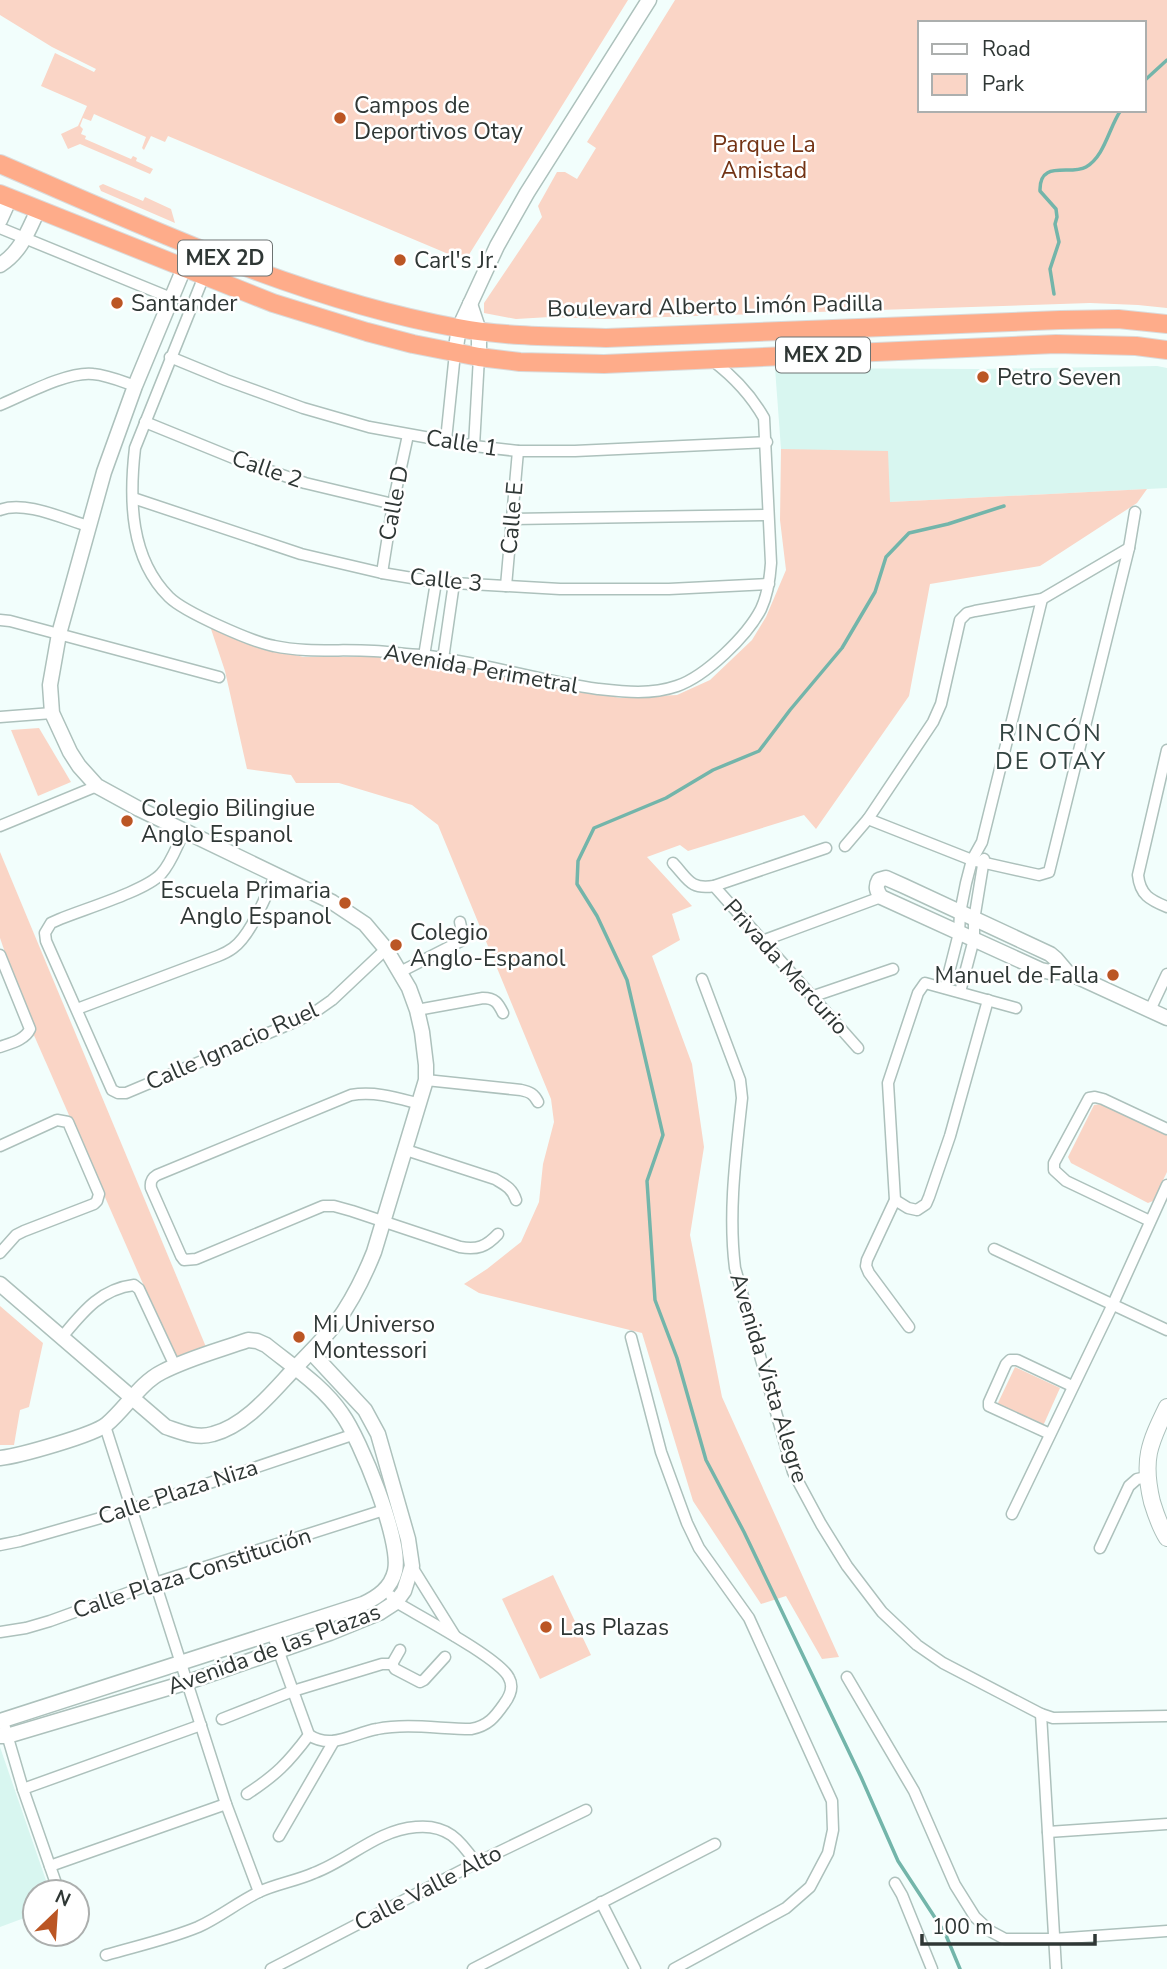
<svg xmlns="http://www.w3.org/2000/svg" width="1167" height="1969" viewBox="0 0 1167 1969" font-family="'Nunito Sans',sans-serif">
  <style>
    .built { fill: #d8f6f0 }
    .green { fill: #fad5c6; fill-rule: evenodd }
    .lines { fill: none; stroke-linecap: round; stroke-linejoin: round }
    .stream { stroke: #73b5aa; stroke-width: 3.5 }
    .minor-casing { stroke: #adc1bc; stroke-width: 13 }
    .tertiary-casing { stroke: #adc1bc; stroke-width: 17 }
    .secondary-casing { stroke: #adc1bc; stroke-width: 18 }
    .trunk-casing { stroke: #dadbdb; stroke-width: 20 }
    .minor { stroke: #fff; stroke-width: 10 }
    .tertiary { stroke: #fff; stroke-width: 14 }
    .secondary { stroke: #fff; stroke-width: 16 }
    .trunk { stroke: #feac8a; stroke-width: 18 }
    .poi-dot { fill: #bb5624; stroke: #fff; stroke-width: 2.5 }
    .labels { text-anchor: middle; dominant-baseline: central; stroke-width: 5; stroke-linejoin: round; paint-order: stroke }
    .shield { fill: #fff; stroke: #6d7372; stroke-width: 2 }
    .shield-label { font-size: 21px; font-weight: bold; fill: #2f3735 }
    .poi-label { font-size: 23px; fill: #2f3735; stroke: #fff; text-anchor: start }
    .park-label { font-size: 23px; fill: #733314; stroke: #fff }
    .street-label { font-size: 23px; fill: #2f3735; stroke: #fff }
    .neighbourhood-label { font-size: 24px; letter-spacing: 2px; fill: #344542; stroke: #fff }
  </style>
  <rect width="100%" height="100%" fill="#f2fefc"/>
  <!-- built -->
  <g class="built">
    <polygon points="1157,366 1167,368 1167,488 890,502 793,451 781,449 775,368 979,369"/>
    <polygon points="0,1747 50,1892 35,1892 35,1914 0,1927"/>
  </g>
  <!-- green -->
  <g class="green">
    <polygon points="0,0 628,0 465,261 168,136 165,142 151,136 144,150 142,148 146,137 94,114 91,121 83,118 80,126 83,129 81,134 86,136 85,139 131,159 133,156 137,158 136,161 153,169 150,174 80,144 68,149 61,134 78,126 87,106 41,86 55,53 94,72 96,69 52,47 0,15"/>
    <path d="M675,0H1167V308L1138,305L1090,303L605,319L550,317L516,319L484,313V303L542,217L538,206L557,172H565L577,179L596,148L587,142ZM920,23H1144V110H920Z"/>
    <polygon points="103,184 143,201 145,197 171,209 175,223 101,191 99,186"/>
    <polygon points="781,449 888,451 890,502 1147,489 1137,503 1040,566 930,584 909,696 816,829 804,815 688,851 680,845 647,857 692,906 672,914 680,940 652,956 692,1064 704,1147 690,1235 722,1397 839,1657 822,1659 786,1596 761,1604 693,1501 642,1333 479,1293 464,1284 487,1269 521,1242 539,1202 543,1164 554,1122 551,1099 438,825 412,805 339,783 296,783 291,775 247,769 225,671 210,626 246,641 303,657 424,657 620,698 677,695 710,680 752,640 766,617 786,570 780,520"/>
    <polygon points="39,728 71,782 38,796 11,730"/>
    <polygon points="0,852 206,1347 176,1359 33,1033 0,938"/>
    <polygon points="1101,1104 1167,1135 1167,1172 1153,1201 1148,1203 1071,1163 1068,1157 1094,1105"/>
    <polygon points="0,1306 43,1343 29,1407 20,1410 14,1445 0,1445"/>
    <polygon points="1015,1367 1060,1388 1043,1426 997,1405"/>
    <polygon points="553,1575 591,1655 540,1679 502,1599"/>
  </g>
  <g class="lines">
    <!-- stream -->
    <g class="stream">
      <polyline points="1144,81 1167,60"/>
      <path d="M1054,294L1050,269L1059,242L1055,224L1057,217L1056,209L1040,191C1039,159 1070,176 1086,167C1105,156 1109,127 1121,110"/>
      <polyline points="960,1969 945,1933 898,1861 861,1777 744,1532 706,1460 677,1358 655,1300 647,1181 663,1135 627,980 597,916 577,884 578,861 594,828 666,798 713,770 759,751 790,710 842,648 875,592 886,557 909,533 948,524 1004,506"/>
    </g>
    <defs>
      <g id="minor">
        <polyline points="0,228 171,298"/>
        <path d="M204,276L135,448C129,500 130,558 169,597C184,612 252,642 274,646C307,653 340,649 374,651C390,652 406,654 421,655C481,662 539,681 598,689C625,692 651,695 677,686C706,676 747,636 761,609C768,594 770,578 771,563L764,418C751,395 734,377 713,361"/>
        <polyline points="170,357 226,380 303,408 369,427 474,446 518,451 575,451 767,442"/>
        <path d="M0,405C24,395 68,371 93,374C107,375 121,381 135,386"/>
        <polyline points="145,422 236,459 305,483 393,504"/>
        <polyline points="446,440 455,353"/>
        <polyline points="474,446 479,357"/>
        <polyline points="133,498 301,554 382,573 436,582 560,589 669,589 769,584"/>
        <path d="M0,510C24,500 64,519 88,526"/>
        <polyline points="512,519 768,515"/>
        <polyline points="382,573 393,504 408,435"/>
        <polyline points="506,586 518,451"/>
        <polyline points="0,620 10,621 219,677"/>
        <polyline points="424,656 436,582"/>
        <polyline points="443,659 454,583"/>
        <polyline points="0,717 52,713"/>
        <path d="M1167,750L1138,875C1140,895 1150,900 1167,907"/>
        <polyline points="868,819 972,860 1039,875 1049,872 1129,548 1135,512"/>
        <polyline points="0,826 97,786"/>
        <path d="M185,830C177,845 172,862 161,874C145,891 84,909 60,919L51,923L45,933L46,941L112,1090L118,1093H126L297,1021L315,1012L332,1000L386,949"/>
        <polyline points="845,846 868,819 933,722 941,704 960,620 967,613 975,611 1042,599 1129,548"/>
        <path d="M673,863C688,879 690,890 714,886L826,848"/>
        <polyline points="714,886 858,1048"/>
        <polyline points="762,941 881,897"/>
        <path d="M0,955L30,1029C25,1040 11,1043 0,1047"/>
        <polyline points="400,972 461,941 463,936 460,922"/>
        <path d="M702,979L740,1080L742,1098C736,1154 728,1212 735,1268L793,1472L821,1524L847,1566L882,1612L917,1645L943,1663L1041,1714L1053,1718L1167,1716"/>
        <polyline points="945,988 959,933 960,913 966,883 972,860 982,842 1042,599"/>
        <polyline points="960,992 974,939 974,920 984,859"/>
        <polyline points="811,997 893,969"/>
        <path d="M77,1009L218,956C223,954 229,951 233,948C252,934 265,896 276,875"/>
        <path d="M417,1010L483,998C495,998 498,1003 503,1013"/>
        <polyline points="1150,1010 1167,974"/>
        <path d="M426,1080L521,1090C530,1092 534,1094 538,1102"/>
        <path d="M420,1104C397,1098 376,1091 351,1095L157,1175C152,1178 150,1181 151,1188L181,1256L184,1260L196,1259L323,1206H334L352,1211L460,1247C477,1250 486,1247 498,1234"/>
        <polyline points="0,1146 57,1120 68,1122 99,1194 97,1201 94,1204 24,1231 16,1235 0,1253"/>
        <path d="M406,1150L495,1179C505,1185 512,1188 516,1200"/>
        <polyline points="895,1200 908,1208 917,1210 926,1204 929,1197 950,1136 988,1000"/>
        <polyline points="1150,1221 1066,1181 1054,1170 1054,1163 1089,1098 1095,1097 1103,1099 1167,1129"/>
        <polyline points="994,1249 1167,1330"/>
        <polyline points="909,1327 869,1273 866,1266 867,1260 895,1200 888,1083 918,993 925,983 1016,1008"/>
        <path d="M62,1337C82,1313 100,1289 134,1285L139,1289L175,1366"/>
        <polyline points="631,1337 661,1452 687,1523 699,1548 749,1618 832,1801 833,1830 828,1853 810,1887 786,1908 674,1969"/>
        <polyline points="105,1426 226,1804 259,1892"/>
        <polyline points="1050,1434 989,1406 989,1402 1006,1364 1010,1360 1017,1360 1072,1386"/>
        <polyline points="1012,1514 1113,1304 1167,1185"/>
        <polyline points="0,1545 20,1541 132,1509 355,1434"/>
        <polyline points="1100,1548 1129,1486 1137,1479 1147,1477"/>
        <polyline points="412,1567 455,1636"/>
        <polyline points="0,1632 26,1628 50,1621 155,1583 384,1510"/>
        <polyline points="272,1633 309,1735"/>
        <polyline points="392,1664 400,1650"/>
        <polyline points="847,1677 914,1791 955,1885 975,1917 990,1931 1005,1939 1053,1939 1167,1931"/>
        <polyline points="1041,1714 1056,1969"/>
        <polyline points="222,1719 293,1691 382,1664 392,1664 395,1669 420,1682 424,1680 445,1657"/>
        <polyline points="3,1721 23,1789 59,1892"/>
        <path d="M309,1735C332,1750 353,1733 377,1729C407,1723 441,1729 471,1729C488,1726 495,1717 504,1704C510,1696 514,1687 509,1678C501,1659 419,1616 396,1602L391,1596"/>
        <polyline points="23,1789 201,1725"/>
        <path d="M247,1794C276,1775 288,1763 309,1735"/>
        <polyline points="1048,1832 1167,1824"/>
        <polyline points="279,1836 334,1741"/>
        <polyline points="50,1866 226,1804"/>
        <polyline points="895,1883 902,1895 932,1969"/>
        <polyline points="601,1902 635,1969"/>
        <path d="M106,1955C137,1946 169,1939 198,1927C220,1917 238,1902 259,1892C276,1884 296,1881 314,1873C349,1860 377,1830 416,1827C447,1824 460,1840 476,1863"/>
        <polyline points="271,1969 476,1863 586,1810"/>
        <polyline points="473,1969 715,1844"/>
      </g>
      <g id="tertiary">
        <polyline points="0,220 10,198"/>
        <path d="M0,265C21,252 28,231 38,210"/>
        <polyline points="470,304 479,331 479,357"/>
        <polyline points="455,353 459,328 497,246 527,193 649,0"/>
        <path d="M1067,972L1056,959L1050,954L904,886L886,878L879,880C875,887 877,891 881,897L1041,970L1050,972H1067L1167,1018"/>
        <path d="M0,1284L166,1427C181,1432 197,1439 213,1434C247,1425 273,1391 296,1367C310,1352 324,1339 336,1323C352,1301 364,1277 374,1252L426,1080V1065L422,1032L417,1010L409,988L386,949L365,924L332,902L139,809L97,786L79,766L70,752L52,713L50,685L59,634L104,472L135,386L184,268"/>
        <path d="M0,1458C19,1456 94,1435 107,1424C126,1408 140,1383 162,1372C189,1358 220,1350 248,1340L257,1341L266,1345C292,1366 323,1386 342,1414C360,1439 402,1541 395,1571C391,1588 378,1597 363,1604L0,1721"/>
        <polyline points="0,1736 7,1736 188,1682 330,1633 379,1613 396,1602 404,1591 412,1566 408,1539 378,1434 365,1410 311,1352"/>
      </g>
      <path id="secondary" d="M1167,1407C1149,1444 1142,1460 1152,1502C1156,1515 1160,1527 1167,1538"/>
      <g id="trunk">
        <path d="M0,164C149,228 298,299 458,328C506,337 557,336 606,338L1060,320L1118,319L1167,324"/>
        <polyline points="0,194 273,303 367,332 413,344 479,357 520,362 604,364 1056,344 1136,346 1167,350"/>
      </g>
    </defs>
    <!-- minor casing -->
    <use href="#minor" class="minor-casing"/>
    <!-- tertiary casing -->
    <use href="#tertiary" class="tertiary-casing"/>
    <!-- secondary casing -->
    <use href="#secondary" class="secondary-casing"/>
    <!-- trunk casing -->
    <use href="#trunk" class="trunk-casing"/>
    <!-- minor -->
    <use href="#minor" class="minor"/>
    <!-- tertiary -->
    <use href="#tertiary" class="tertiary"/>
    <!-- secondary -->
    <use href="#secondary" class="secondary"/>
    <!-- trunk -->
    <use href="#trunk" class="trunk"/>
  </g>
  <!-- markers -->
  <g class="poi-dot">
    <circle cx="340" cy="118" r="7"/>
    <circle cx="400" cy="260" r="7"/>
    <circle cx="117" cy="303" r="7"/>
    <circle cx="983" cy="377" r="7"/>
    <circle cx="127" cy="821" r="7"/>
    <circle cx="345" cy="903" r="7"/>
    <circle cx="396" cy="945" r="7"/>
    <circle cx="1113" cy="975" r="7"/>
    <circle cx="299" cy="1337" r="7"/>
    <circle cx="546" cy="1627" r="7"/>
  </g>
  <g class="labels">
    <!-- shield labels -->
    <g class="shield">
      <rect x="178" y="240.5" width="94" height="35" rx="5"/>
      <rect x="776" y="337.5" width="94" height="35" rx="5"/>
    </g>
    <g class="shield-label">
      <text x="225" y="258">MEX 2D</text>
      <text x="823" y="355">MEX 2D</text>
    </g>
    <!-- poi labels -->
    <g class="poi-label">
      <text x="354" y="105">Campos de<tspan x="354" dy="26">Deportivos Otay</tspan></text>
      <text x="414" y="260">Carl's Jr.</text>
      <text x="131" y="303">Santander</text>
      <text x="997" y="377">Petro Seven</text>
      <text x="141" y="808">Colegio Bilingiue<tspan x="141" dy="26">Anglo Espanol</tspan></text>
      <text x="331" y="890" text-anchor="end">Escuela Primaria<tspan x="331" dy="26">Anglo Espanol</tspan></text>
      <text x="410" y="932">Colegio<tspan x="410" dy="26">Anglo-Espanol</tspan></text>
      <text x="1099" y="975" text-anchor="end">Manuel de Falla</text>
      <text x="313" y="1324">Mi Universo<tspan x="313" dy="26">Montessori</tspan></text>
      <text x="560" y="1627">Las Plazas</text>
    </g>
    <!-- park labels -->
    <g class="park-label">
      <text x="764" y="144">Parque La<tspan x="764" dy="26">Amistad</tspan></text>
    </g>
    <!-- street labels -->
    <g class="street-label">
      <text transform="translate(715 306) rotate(-1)">Boulevard Alberto Limón Padilla</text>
      <text transform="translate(462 443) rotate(9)">Calle 1</text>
      <text transform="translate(267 469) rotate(19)">Calle 2</text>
      <text transform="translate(394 503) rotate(-79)">Calle D</text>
      <text transform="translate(512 518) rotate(-85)">Calle E</text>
      <text transform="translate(446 580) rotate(6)">Calle 3</text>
      <text transform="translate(481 669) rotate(10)">Avenida Perimetral</text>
      <text transform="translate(786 967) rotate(48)">Privada Mercurio</text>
      <text transform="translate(232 1046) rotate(-24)">Calle Ignacio Ruel</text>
      <text transform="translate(769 1378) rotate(73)">Avenida Vista Alegre</text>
      <text transform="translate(178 1492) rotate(-18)">Calle Plaza Niza</text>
      <text transform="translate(192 1573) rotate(-18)">Calle Plaza Constitución</text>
      <text transform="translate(274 1649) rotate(-20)">Avenida de las Plazas</text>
      <text transform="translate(428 1888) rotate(-27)">Calle Valle Alto</text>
    </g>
    <!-- neighbourhood labels -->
    <g class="neighbourhood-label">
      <text x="1051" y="733">RINCÓN<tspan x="1051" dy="28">DE OTAY</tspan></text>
    </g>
  </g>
  <!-- legend -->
  <rect x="918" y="21" width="228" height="91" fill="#ffffff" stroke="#acafae" stroke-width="2"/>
  <rect x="932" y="44" width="35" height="10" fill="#ffffff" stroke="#acafae" stroke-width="2"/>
  <text x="982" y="56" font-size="21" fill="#2f3735">Road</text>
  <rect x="932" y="74" width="35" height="21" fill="#fad5c6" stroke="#acafae" stroke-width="2"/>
  <text x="982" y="91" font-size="21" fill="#2f3735">Park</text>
  <!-- north arrow -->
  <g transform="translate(56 1913) rotate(25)"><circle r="33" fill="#ffffff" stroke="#acafae" stroke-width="2"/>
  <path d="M0-5L12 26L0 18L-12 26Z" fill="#bb5624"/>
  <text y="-10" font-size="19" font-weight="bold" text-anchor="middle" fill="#2f3735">N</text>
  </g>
  <!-- scale -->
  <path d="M922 1934v10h173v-10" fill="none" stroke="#2f3735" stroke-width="3.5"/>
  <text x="932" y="1934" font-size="21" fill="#2f3735" stroke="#ffffff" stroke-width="5" paint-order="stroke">100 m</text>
</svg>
